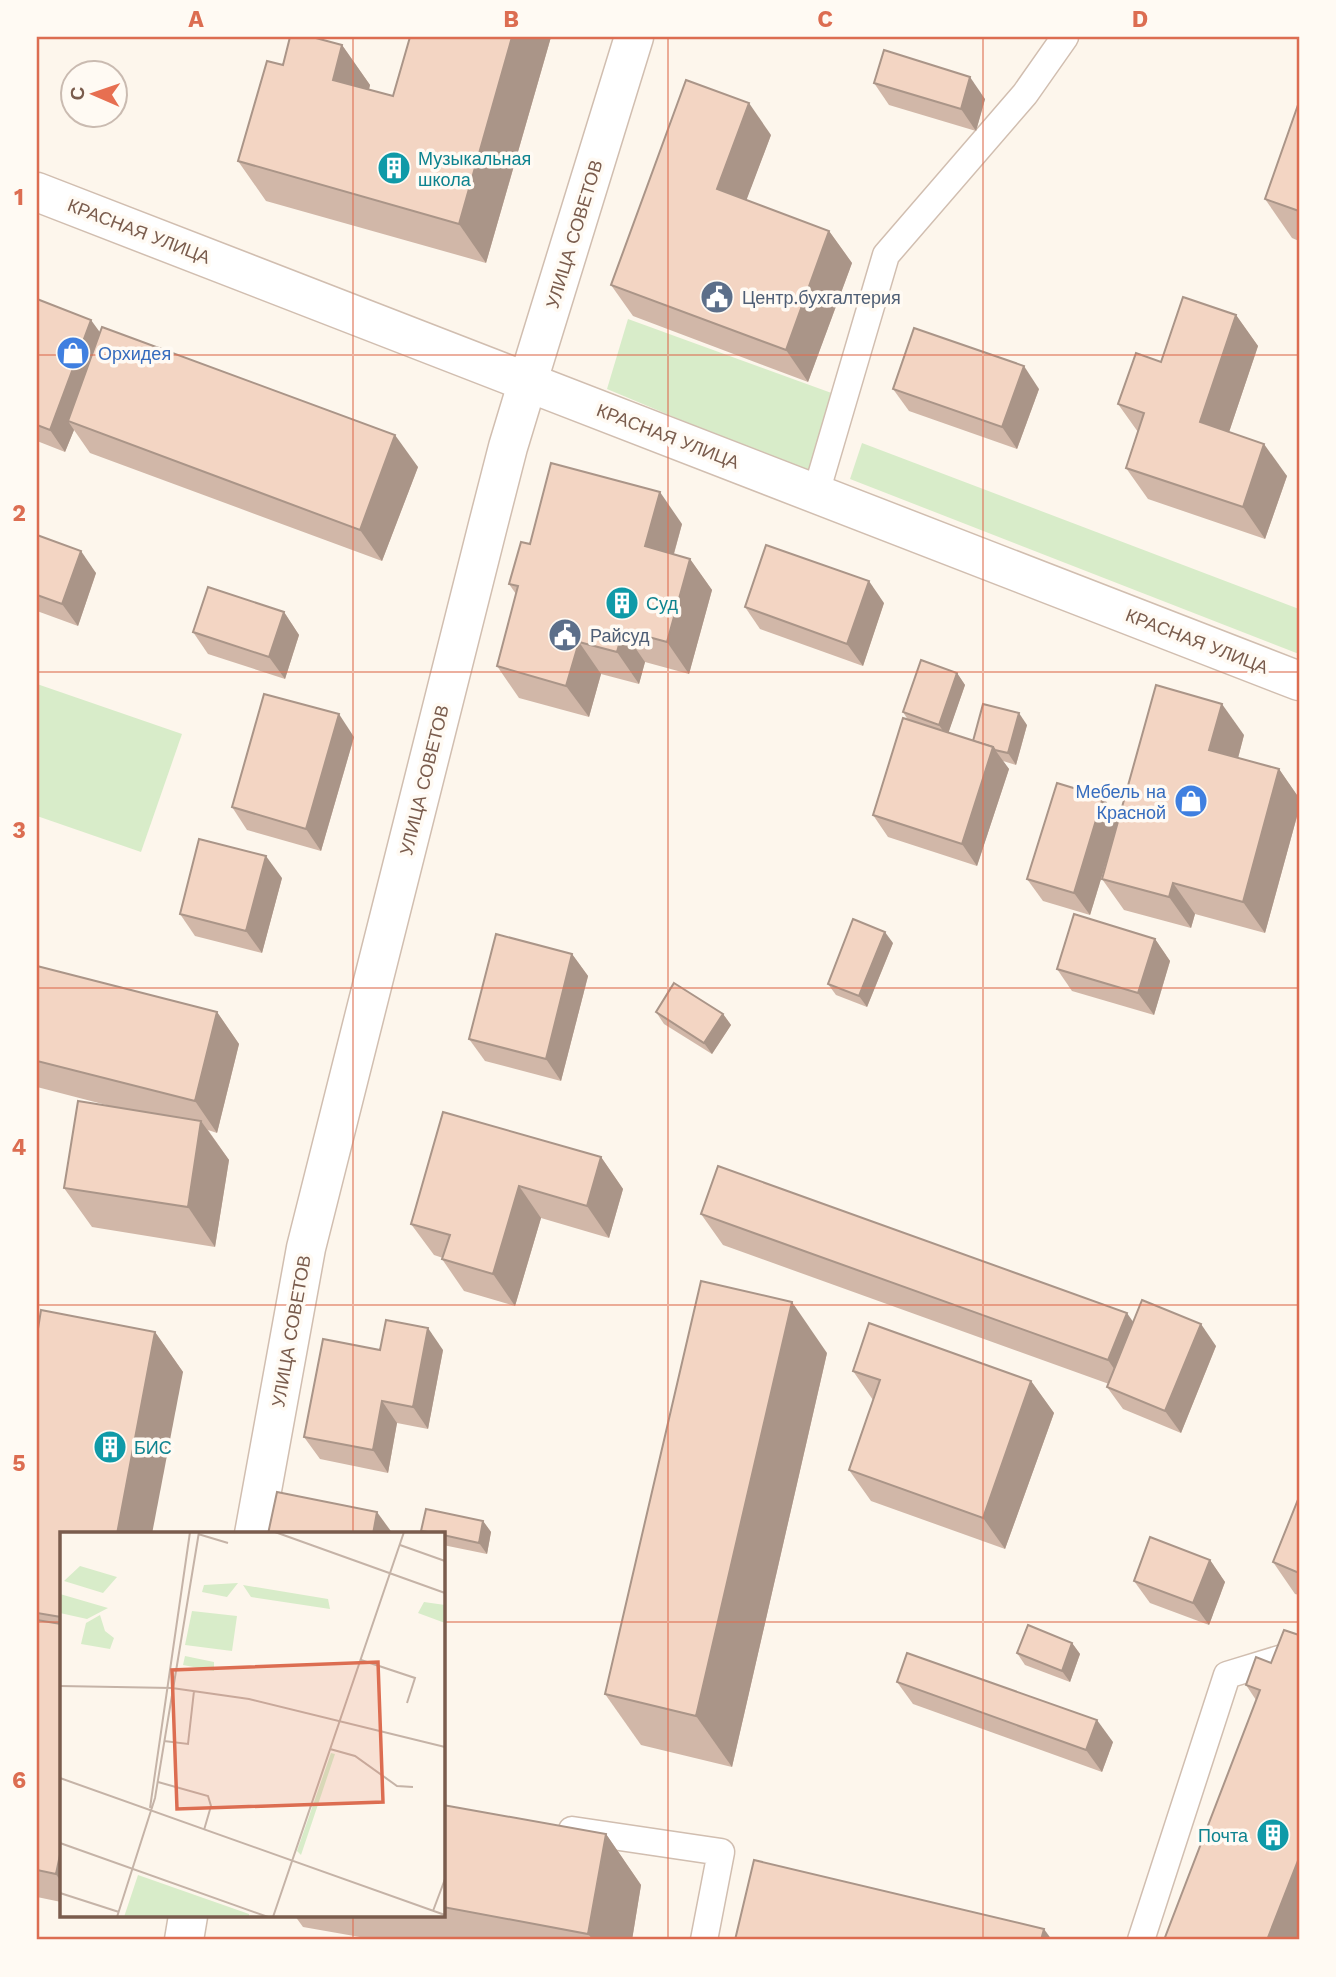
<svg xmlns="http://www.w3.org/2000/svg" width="1336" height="1977" viewBox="0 0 1336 1977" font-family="'Work Sans',sans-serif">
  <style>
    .green { fill: #d8ecc9 }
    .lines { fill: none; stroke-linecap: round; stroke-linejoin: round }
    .service-casing { stroke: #d1beb0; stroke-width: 29 }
    .pedestrian-casing { stroke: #d1beb0; stroke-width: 41 }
    .minor-casing { stroke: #d1beb0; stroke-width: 41 }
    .tertiary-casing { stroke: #d1beb0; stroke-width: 41 }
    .service { stroke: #fff; stroke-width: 26 }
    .pedestrian { stroke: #fff; stroke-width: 38 }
    .minor { stroke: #fff; stroke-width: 38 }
    .tertiary { stroke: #fff; stroke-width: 38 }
    .wall { fill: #d1b7a8 }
    .shaded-wall { fill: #aa9588 }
    .building { fill: #f3d5c3; stroke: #aa9588; stroke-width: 2 }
    .grid { fill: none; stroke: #dc6d51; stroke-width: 2; stroke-opacity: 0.55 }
    .labels { text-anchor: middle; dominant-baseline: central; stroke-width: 7; stroke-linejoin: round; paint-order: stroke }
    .culture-label { font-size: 18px; fill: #0d838f; stroke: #fffaf3; text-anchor: start }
    .street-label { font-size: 18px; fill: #7a5c4d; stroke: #fffaf3 }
    .service-label { font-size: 18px; fill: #4e5e75; stroke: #fffaf3; text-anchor: start }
    .shop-label { font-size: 18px; fill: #366cbe; stroke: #fffaf3; text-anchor: start }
    .inset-road { fill: none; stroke: #c5b3a7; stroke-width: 2 }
    .view { fill: #dc6d51; fill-opacity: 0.15; stroke: #dc6d51; stroke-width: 3.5 }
    .inset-edge { fill: none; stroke: #7a5c4d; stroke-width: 3.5 }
    .neatline { fill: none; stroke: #dc6d51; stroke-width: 2.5 }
    .grid-label { font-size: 23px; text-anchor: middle; font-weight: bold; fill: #dc6d51 }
  </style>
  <rect width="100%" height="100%" fill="#fdf6ec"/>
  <!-- green -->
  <g class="green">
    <polygon points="628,319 837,395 810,474 607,389"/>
    <polygon points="862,443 1299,609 1299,654 850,479"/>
    <polygon points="37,684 182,734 141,852 37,816"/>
  </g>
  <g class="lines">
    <defs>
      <g id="service">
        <polyline points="816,493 886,255 1025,94 1065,37"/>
        <polyline points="572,1830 721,1852 704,1940"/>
        <polyline points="1141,1940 1227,1675 1299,1653"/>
      </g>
      <polyline id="pedestrian" points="528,381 634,37"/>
      <g id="minor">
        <polyline points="254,1534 306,1248 488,525 508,447 528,381"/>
        <polyline points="184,1940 188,1916"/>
      </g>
      <polyline id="tertiary" points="37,192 1299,681"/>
    </defs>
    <!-- service casing -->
    <use href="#service" class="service-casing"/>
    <!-- pedestrian casing -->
    <use href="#pedestrian" class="pedestrian-casing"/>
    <!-- minor casing -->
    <use href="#minor" class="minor-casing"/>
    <!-- tertiary casing -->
    <use href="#tertiary" class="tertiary-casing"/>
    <!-- service -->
    <use href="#service" class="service"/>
    <!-- pedestrian -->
    <use href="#pedestrian" class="pedestrian"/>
    <!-- minor -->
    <use href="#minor" class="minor"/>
    <!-- tertiary -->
    <use href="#tertiary" class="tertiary"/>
  </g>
  <!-- wall -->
  <g class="wall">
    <polygon points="410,37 551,37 486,263 266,201 238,161 283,65 342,45 370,85 369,90 393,96"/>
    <polygon points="874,83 985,99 976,131 889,105"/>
    <polygon points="1299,102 1299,241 1292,238 1265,199"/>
    <polygon points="771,135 746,200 829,231 852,263 808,382 633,316 611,285"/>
    <polygon points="37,299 100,332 418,467 382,561 90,453 74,430 65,452 37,441"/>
    <polygon points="1236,315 1258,346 1229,432 1287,476 1265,539 1148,499 1126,468 1138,432 1118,404 1161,362"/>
    <polygon points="893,389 1039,389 1017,449 909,411"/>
    <polygon points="682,524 674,554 690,559 712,590 689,674 645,662 639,684 601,674 589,717 519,698 497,666 516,594 509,584 530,544"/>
    <polygon points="37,535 96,573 78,626 37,611"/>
    <polygon points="884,603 863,666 760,629 745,607"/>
    <polygon points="284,612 299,635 285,679 208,654 193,632"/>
    <polygon points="957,673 965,685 948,733 973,741 1027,725 1016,765 1003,761 1009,769 977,866 888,837 873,815 908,720 903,712"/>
    <polygon points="1244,735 1238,758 1279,769 1299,798 1299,809 1265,933 1195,914 1191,928 1124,910 1102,879"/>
    <polygon points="354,737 321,851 247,830 232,807"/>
    <polygon points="1103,797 1119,820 1090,915 1043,901 1027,879"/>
    <polygon points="282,878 262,953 195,936 180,914"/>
    <polygon points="1155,939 1170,961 1154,1015 1072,991 1057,969"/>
    <polygon points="893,943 867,1007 836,995 828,984"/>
    <polygon points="572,954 588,976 561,1081 485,1061 469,1039"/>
    <polygon points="37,966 217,1012 239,1044 217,1133 208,1130 229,1160 215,1247 92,1227 64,1188 118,1108 37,1087"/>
    <polygon points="656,1012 723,1014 731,1025 712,1054 664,1024"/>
    <polygon points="601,1157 623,1189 609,1238 541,1218 515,1306 464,1291 442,1259 443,1258 434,1255 411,1224"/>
    <polygon points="701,1214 1133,1323 1216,1346 1181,1433 1123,1409 1107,1387 1109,1384 723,1245"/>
    <polygon points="155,1332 183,1372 61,1534 61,1902 37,1897 37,1335"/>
    <polygon points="380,1350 443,1350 428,1429 397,1423 388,1473 320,1459 304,1437"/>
    <polygon points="827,1353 732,1767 641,1745 605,1694"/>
    <polygon points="853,1371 1031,1381 1054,1413 1005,1549 871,1501 849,1470 873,1400"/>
    <polygon points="1299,1497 1299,1595 1295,1594 1273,1562"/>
    <polygon points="483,1521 491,1532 487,1554 443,1545 443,1534 424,1534 421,1531"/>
    <polygon points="1210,1560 1225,1582 1209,1625 1150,1603 1134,1581"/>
    <polygon points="1072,1643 1080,1654 1070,1682 1025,1665 1017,1653"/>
    <polygon points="1271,1663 1256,1700 1246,1685"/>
    <polygon points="897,1682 1113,1742 1102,1772 913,1704"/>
    <polygon points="443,1805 606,1834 641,1885 632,1940 377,1940 303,1927 295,1916 443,1916"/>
  </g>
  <!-- shaded-wall -->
  <g class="shaded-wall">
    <polygon points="512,37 551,37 486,263 459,224"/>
    <polygon points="342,45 370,85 361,119 333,80"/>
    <polygon points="970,77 985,99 976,131 961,109"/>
    <polygon points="749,103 771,135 739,220 717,189"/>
    <polygon points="829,231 852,263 808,382 786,350"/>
    <polygon points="1236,315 1258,346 1222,453 1200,422"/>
    <polygon points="91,320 107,342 68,421 74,430 65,452 50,430"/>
    <polygon points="1024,366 1039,389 1017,449 1002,427"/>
    <polygon points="395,435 418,467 382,561 360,530"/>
    <polygon points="1264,444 1287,476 1265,539 1243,507"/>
    <polygon points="660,492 682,524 667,578 645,546"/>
    <polygon points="81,551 96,573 78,626 62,604"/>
    <polygon points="690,559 712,590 689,674 667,642"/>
    <polygon points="869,581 884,603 863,666 847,644"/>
    <polygon points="284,612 299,635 285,679 269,657"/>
    <polygon points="623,630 645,662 639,684 617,652"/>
    <polygon points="579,642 601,674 589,717 566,686"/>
    <polygon points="957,673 965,685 947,737 939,725"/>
    <polygon points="1222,704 1244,735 1232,781 1209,750"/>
    <polygon points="1019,713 1027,725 1016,765 1008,753"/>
    <polygon points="339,714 354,737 321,851 306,829"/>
    <polygon points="993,747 1009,769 977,866 962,844"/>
    <polygon points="1279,769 1299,798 1299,809 1265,933 1243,902"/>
    <polygon points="1103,797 1119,820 1090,915 1074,893"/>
    <polygon points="266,856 282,878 262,953 246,931"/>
    <polygon points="1173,883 1195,914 1191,928 1169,897"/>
    <polygon points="885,932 893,943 867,1007 859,996"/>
    <polygon points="1155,939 1170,961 1154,1015 1138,993"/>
    <polygon points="572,954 588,976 561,1081 546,1059"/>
    <polygon points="217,1012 239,1044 217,1133 195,1101"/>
    <polygon points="723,1014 731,1025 712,1054 704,1043"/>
    <polygon points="201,1121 229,1160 215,1247 188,1207"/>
    <polygon points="601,1157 623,1189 609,1238 587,1206"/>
    <polygon points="519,1186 541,1218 515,1306 493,1274"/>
    <polygon points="792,1302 827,1353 732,1767 696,1716"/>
    <polygon points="1127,1313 1149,1345 1130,1392 1108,1360"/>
    <polygon points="1201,1324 1216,1346 1181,1433 1165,1411"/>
    <polygon points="428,1328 443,1350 428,1429 413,1407"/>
    <polygon points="155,1332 183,1372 152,1534 117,1534"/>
    <polygon points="1031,1381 1054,1413 1005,1549 983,1518"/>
    <polygon points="382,1401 397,1423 388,1473 373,1450"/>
    <polygon points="377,1512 393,1534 373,1534"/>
    <polygon points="483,1521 491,1532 487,1554 479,1543"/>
    <polygon points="1210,1560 1225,1582 1209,1625 1193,1603"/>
    <polygon points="1072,1643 1080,1654 1070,1682 1062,1671"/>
    <polygon points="1097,1720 1113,1742 1102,1772 1086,1750"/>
    <polygon points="606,1834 641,1885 632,1940 593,1940 588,1934"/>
    <polygon points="61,1850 61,1882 56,1874"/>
    <polygon points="1299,1858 1299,1940 1267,1940"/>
    <polygon points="1044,1929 1052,1940 1041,1940"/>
  </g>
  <!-- building -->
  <g class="building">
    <polygon points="290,37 312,37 342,45 333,80 393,96 410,37 512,37 459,224 238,161 267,61 283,65"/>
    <polygon points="884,50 970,77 961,109 874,83"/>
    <polygon points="686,80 749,103 717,189 829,231 786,350 611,285"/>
    <polygon points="1299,102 1299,211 1265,199"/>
    <polygon points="1183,297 1236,315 1200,422 1264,444 1243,507 1126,468 1144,413 1118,404 1136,353 1161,362"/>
    <polygon points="37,299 91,320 50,430 37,425"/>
    <polygon points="102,327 395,435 360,530 68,421"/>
    <polygon points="914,328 1024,366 1002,427 893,389"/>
    <polygon points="551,463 660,492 645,546 690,559 667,642 623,630 617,652 579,642 566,686 497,666 518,586 509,584 521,542 530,544"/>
    <polygon points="37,535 81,551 62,604 37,595"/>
    <polygon points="766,545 869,581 847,644 745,607"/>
    <polygon points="208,587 284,612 269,657 193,632"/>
    <polygon points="921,660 957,673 939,725 903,712"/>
    <polygon points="1156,685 1222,704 1209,750 1279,769 1243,902 1173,883 1169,897 1102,879"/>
    <polygon points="264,694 339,714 306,829 232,807"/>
    <polygon points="983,704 1019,713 1008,753 995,750 993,747 973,741"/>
    <polygon points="903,718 993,747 962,844 873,815"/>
    <polygon points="1057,783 1103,797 1074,893 1027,879"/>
    <polygon points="199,839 266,856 246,931 180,914"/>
    <polygon points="1074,914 1155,939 1138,993 1057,969"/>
    <polygon points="853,919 885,932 859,996 828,984"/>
    <polygon points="496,934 572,954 546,1059 469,1039"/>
    <polygon points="37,966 217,1012 195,1101 37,1061"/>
    <polygon points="674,983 723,1014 704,1043 656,1012"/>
    <polygon points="78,1101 201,1121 188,1207 64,1188"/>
    <polygon points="443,1112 601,1157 587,1206 519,1186 493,1274 442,1259 450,1235 411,1224"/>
    <polygon points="718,1166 1127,1313 1108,1360 701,1214"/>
    <polygon points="701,1281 792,1302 696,1716 605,1694"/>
    <polygon points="1142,1300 1201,1324 1165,1411 1107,1387"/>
    <polygon points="41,1310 155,1332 117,1534 61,1534 61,1617 37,1613 37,1335"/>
    <polygon points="386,1320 428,1328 413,1407 382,1401 373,1450 304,1437 323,1339 380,1350"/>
    <polygon points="869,1323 1031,1381 983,1518 849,1470 880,1380 853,1371"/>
    <polygon points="277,1492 377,1512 373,1534 268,1534"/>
    <polygon points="1299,1497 1299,1573 1273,1562"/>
    <polygon points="426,1509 483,1521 479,1543 443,1535 443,1534 421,1531"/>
    <polygon points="1150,1537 1210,1560 1193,1603 1134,1581"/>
    <polygon points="37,1620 61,1624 61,1850 56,1874 37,1870"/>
    <polygon points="1028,1625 1072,1643 1062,1671 1017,1653"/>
    <polygon points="1284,1630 1299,1635 1299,1858 1267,1940 1164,1940 1260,1690 1246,1685 1256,1657 1271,1663"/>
    <polygon points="907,1653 1097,1720 1086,1750 897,1682"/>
    <polygon points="443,1805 606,1834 588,1934 443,1907"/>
    <polygon points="754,1860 1044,1929 1041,1940 735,1940"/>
  </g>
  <!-- grid -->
  <path class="grid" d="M353,37V1534M668,37V1940M983,37V1940M37,355H1299M37,672H1299M37,988H1299M37,1305H1299M37,1622H61M443,1622H1299M353,1916V1940"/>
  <!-- icons -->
  <defs>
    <symbol id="building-disc" viewBox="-11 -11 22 22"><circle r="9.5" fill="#0f9aa8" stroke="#fffaf3"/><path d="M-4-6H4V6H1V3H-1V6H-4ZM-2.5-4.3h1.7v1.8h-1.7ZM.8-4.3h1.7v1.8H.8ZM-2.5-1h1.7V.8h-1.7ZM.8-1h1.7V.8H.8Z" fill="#fff"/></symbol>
    <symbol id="civic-disc" viewBox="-11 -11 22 22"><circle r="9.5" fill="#5c6f8a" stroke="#fffaf3"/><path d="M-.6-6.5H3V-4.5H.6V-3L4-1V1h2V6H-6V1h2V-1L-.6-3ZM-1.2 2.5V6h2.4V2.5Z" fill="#fff"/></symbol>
    <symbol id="shop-disc" viewBox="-11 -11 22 22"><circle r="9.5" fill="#3f7fe0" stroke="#fffaf3"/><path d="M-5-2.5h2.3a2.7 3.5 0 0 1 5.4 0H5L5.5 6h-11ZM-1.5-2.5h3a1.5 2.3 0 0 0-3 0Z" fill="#fff"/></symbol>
  </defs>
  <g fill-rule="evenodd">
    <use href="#building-disc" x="375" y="149" width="38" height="38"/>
    <use href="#civic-disc" x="698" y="278" width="38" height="38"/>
    <use href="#shop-disc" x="54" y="334" width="38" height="38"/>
    <use href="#building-disc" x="603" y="584" width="38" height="38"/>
    <use href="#civic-disc" x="546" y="616" width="38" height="38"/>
    <use href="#shop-disc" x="1172" y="782" width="38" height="38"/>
    <use href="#building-disc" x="91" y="1428" width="38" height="38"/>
    <use href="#building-disc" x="1254" y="1816" width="38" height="38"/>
  </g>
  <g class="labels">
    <!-- culture labels -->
    <g class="culture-label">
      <text x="418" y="158">Музыкальная<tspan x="418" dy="21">школа</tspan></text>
      <text x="646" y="603">Суд</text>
      <text x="134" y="1447">БИС</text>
      <text x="1248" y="1835" text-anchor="end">Почта</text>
    </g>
    <!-- street labels -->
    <g class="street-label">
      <text transform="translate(139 231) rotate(21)">КРАСНАЯ УЛИЦА</text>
      <text transform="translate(574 234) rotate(-73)">УЛИЦА СОВЕТОВ</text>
      <text transform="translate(668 436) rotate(21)">КРАСНАЯ УЛИЦА</text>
      <text transform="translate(1197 641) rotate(21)">КРАСНАЯ УЛИЦА</text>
      <text transform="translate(424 780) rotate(-76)">УЛИЦА СОВЕТОВ</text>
      <text transform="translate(291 1331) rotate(-80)">УЛИЦА СОВЕТОВ</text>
    </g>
    <!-- service labels -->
    <g class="service-label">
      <text x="742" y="297">Центр.бухгалтерия</text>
      <text x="590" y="635">Райсуд</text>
    </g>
    <!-- shop labels -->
    <g class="shop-label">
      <text x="98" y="353">Орхидея</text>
      <text x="1166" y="791" text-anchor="end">Мебель на<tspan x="1166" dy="21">Красной</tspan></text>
    </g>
  </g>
  <!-- overview -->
  <g transform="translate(60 1532)">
    <rect width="385" height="385" fill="#fdf6ec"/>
    <path d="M20,34L57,45L43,61L4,49ZM178,51L167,65L142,60L144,53ZM183,53L268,67L270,77L191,65ZM0,62L48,76L27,87L0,81ZM364,70L385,73V91L358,81ZM132,79L177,84L172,119L125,113ZM40,83L45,99L54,106L50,117L21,112L26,91ZM125,124L154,130V139L123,133ZM271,221L275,222L241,323L237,319ZM78,343L189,382V385H64Z" fill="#d8ecc9"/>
    <path class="inset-road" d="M215,0L385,61M138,2L168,11M340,13L385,29M301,128L355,146L347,171M0,154L112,156L189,167L385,215M104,209L128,212L134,159M270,217L295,224L337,254L353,255M0,246L385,383M98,250L148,264L151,274L144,298M90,276L130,0M0,311L208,385M0,361L59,380M373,379L385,347M57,385L95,266L139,0M213,385L344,0"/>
    <path class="view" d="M318,130L323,270L117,277L112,138Z"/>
    <rect width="385" height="385" class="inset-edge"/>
  </g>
  <!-- border -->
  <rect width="1336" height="1977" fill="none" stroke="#fffaf3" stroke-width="77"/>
  <!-- north arrow -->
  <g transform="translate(94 94) rotate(272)"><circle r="33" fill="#fffaf3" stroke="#cabbb1" stroke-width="2"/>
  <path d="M0-5L12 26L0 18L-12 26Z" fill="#e76f51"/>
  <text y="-10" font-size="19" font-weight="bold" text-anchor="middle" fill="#7a5c4d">С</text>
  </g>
  <rect x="38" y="38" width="1260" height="1900" class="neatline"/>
  <g class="grid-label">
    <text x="196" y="27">A</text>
    <text x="511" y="27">B</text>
    <text x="825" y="27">C</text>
    <text x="1140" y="27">D</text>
    <text x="19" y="205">1</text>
    <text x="19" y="521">2</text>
    <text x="19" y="838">3</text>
    <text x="19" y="1155">4</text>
    <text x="19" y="1471">5</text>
    <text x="19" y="1788">6</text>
  </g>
</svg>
